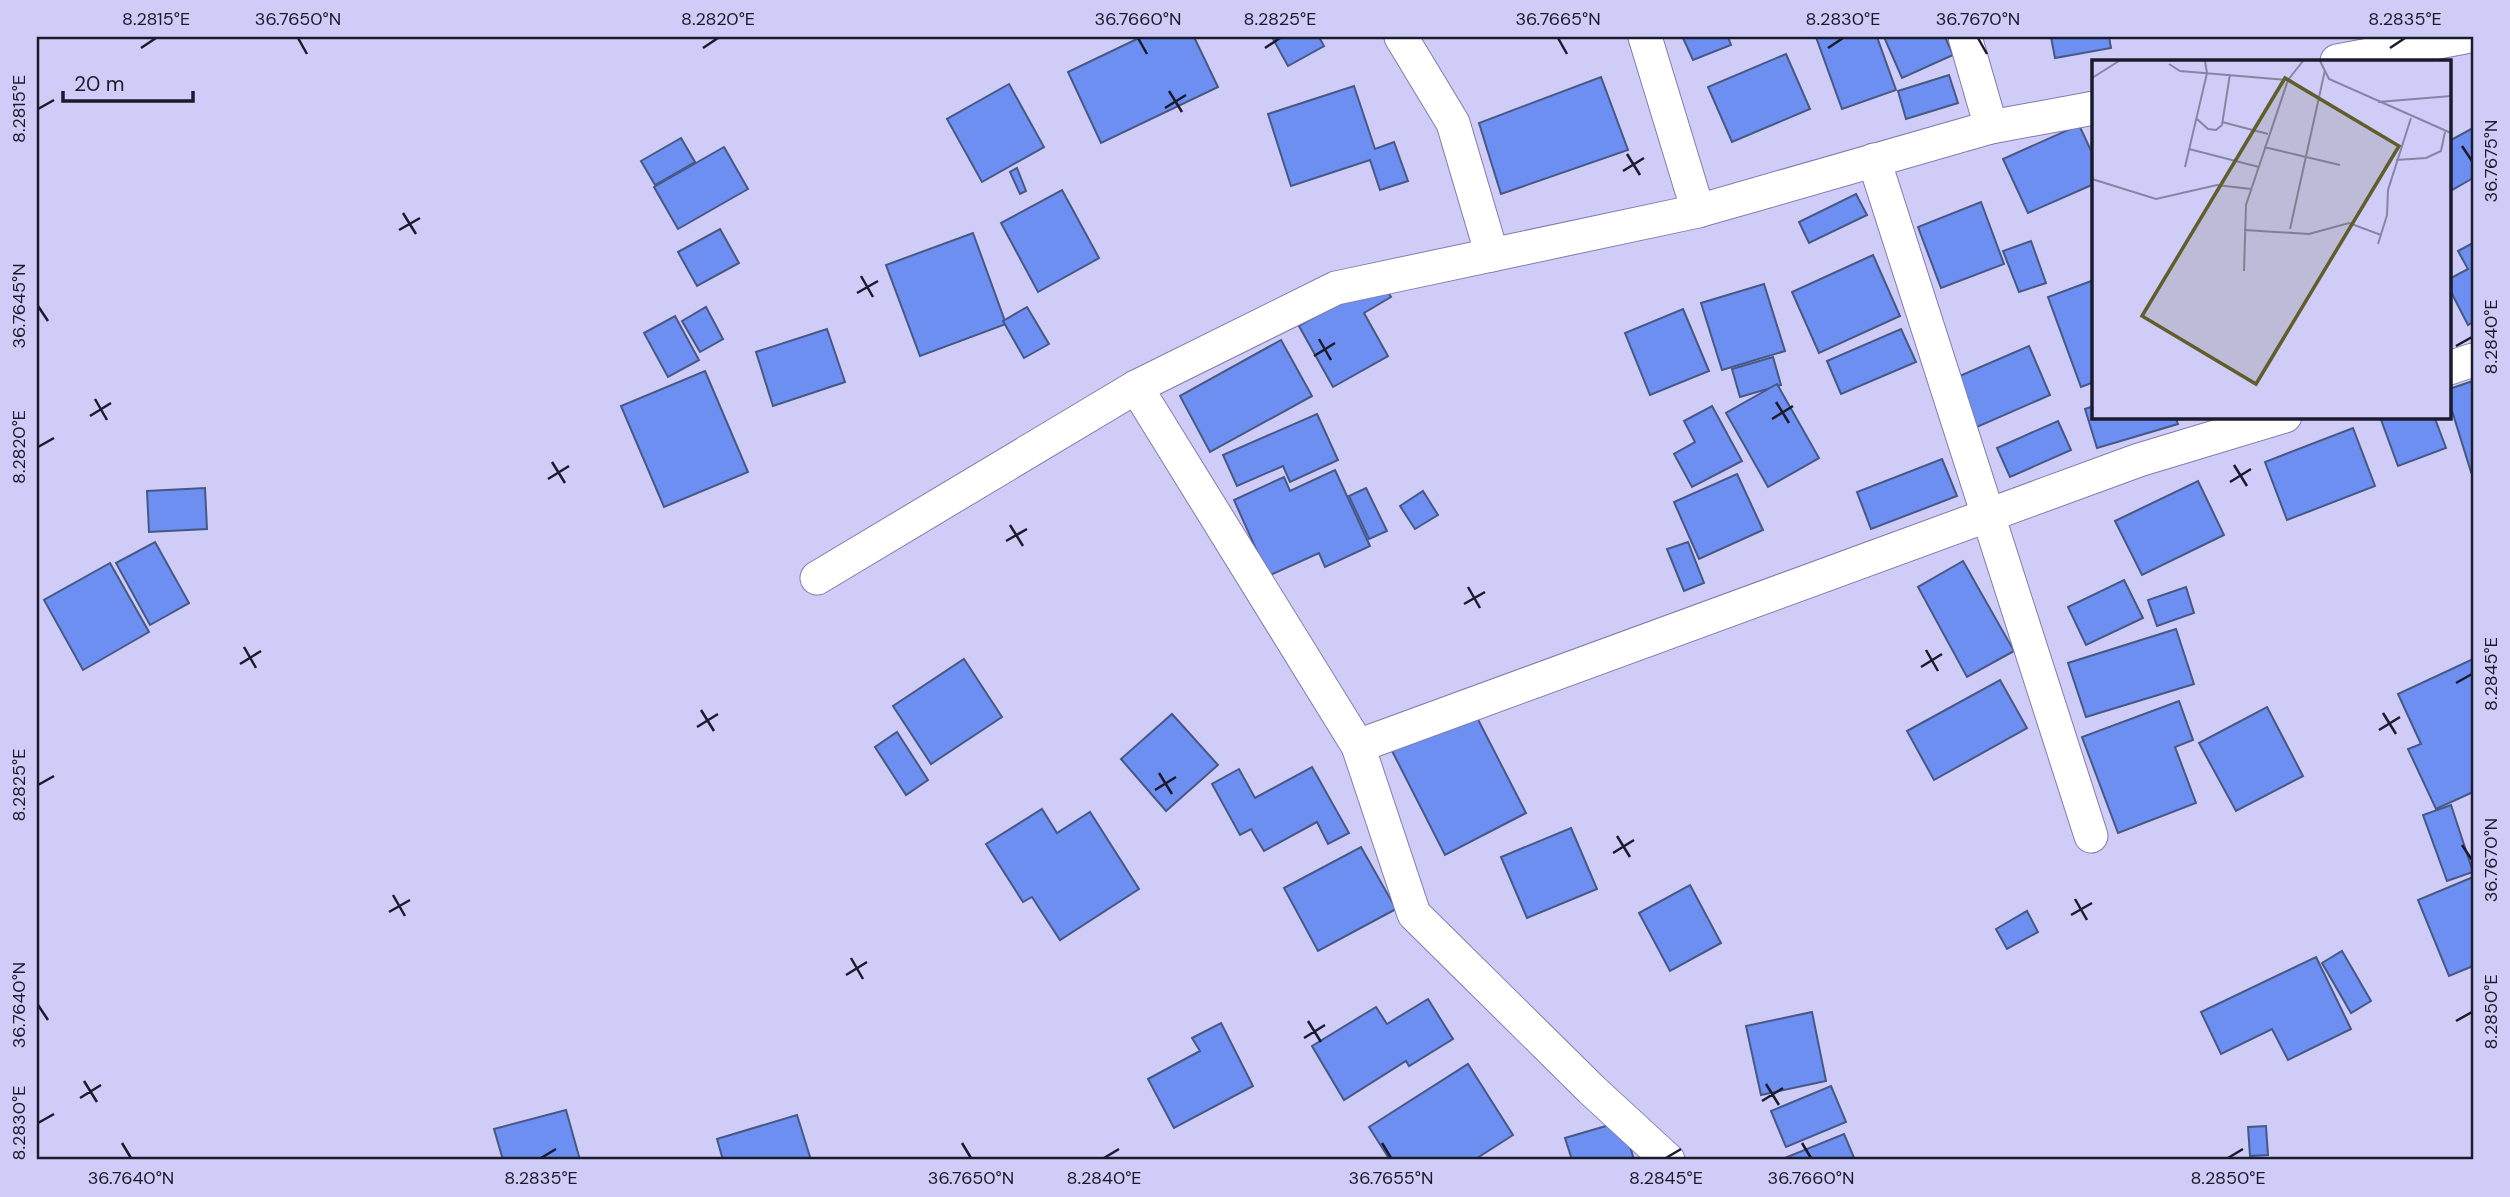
<svg xmlns="http://www.w3.org/2000/svg" width="2510" height="1197" viewBox="0 0 2510 1197" font-family="'DM Sans',sans-serif">
  <style>
    .building { fill: #6d8ff2; stroke: #475884; stroke-width: 2 }
    .lines { fill: none; stroke-linecap: round; stroke-linejoin: round }
    .street-casing { stroke: #807cae; stroke-width: 35 }
    .street { stroke: #fff; stroke-width: 33 }
    .ticks { fill: none; stroke: #1c1a2d; stroke-width: 2.5 }
    .inset-road { fill: none; stroke: #8785a6; stroke-width: 2 }
    .view { fill: #605e2b; fill-opacity: 0.15; stroke: #605e2b; stroke-width: 3.5 }
    .inset-edge { fill: none; stroke: #1c1a2d; stroke-width: 3.5 }
    .neatline { fill: none; stroke: #1c1a2d; stroke-width: 2.5 }
    .ticks-label { font-size: 18px; text-anchor: middle; fill: #1c1a2d }
  </style>
  <rect width="100%" height="100%" fill="#cfccf7"/>
  <!-- building -->
  <g class="building">
    <polygon points="1141,37 1194,37 1218,87 1101,143 1068,72"/>
    <polygon points="1272,37 1319,37 1324,46 1288,66"/>
    <polygon points="1728,37 1731,45 1693,60 1683,38"/>
    <polygon points="1816,37 1877,37 1896,90 1842,109"/>
    <polygon points="1884,37 1945,37 1953,55 1902,78"/>
    <polygon points="2051,37 2109,37 2111,48 2055,58"/>
    <polygon points="1786,54 1810,109 1732,142 1708,87"/>
    <polygon points="1949,75 1958,103 1906,119 1898,91"/>
    <polygon points="1601,77 1628,150 1501,194 1479,123"/>
    <polygon points="1009,84 1044,147 982,182 947,119"/>
    <polygon points="1354,86 1375,149 1394,142 1408,181 1380,190 1370,160 1291,186 1268,114"/>
    <polygon points="2079,125 2094,157 2094,184 2028,213 2003,159"/>
    <polygon points="2473,128 2473,178 2452,190 2449,184 2449,141"/>
    <polygon points="681,138 695,162 655,185 641,161"/>
    <polygon points="724,147 748,189 678,229 654,187"/>
    <polygon points="1017,168 1026,191 1020,194 1010,172"/>
    <polygon points="1062,190 1099,258 1038,292 1001,223"/>
    <polygon points="1856,194 1867,215 1809,243 1799,222"/>
    <polygon points="1981,202 2004,264 1941,288 1918,227"/>
    <polygon points="720,229 739,263 697,286 678,252"/>
    <polygon points="973,233 1006,324 920,356 886,265"/>
    <polygon points="2031,241 2046,283 2019,292 2003,251"/>
    <polygon points="2473,243 2473,322 2468,325 2449,288 2449,279 2468,269 2458,251"/>
    <polygon points="1873,255 1900,316 1819,353 1792,292"/>
    <polygon points="1372,265 1391,297 1364,313 1388,356 1333,387 1299,326 1344,300"/>
    <polygon points="2094,280 2094,382 2081,387 2048,297"/>
    <polygon points="1764,284 1785,351 1722,370 1701,303"/>
    <polygon points="706,307 723,339 700,352 682,321"/>
    <polygon points="1027,307 1049,344 1024,358 1003,321"/>
    <polygon points="1683,309 1709,371 1650,395 1625,333"/>
    <polygon points="675,316 699,360 668,377 644,333"/>
    <polygon points="827,329 845,382 773,406 756,352"/>
    <polygon points="1901,329 1916,362 1841,394 1827,361"/>
    <polygon points="1281,340 1312,396 1210,452 1180,396"/>
    <polygon points="2029,346 2050,395 1970,430 1948,381"/>
    <polygon points="1773,357 1781,385 1740,397 1732,369"/>
    <polygon points="705,371 748,472 664,507 621,406"/>
    <polygon points="2473,381 2473,471 2471,472 2449,401 2449,389"/>
    <polygon points="1777,384 1819,458 1768,487 1726,413"/>
    <polygon points="1712,406 1742,461 1692,487 1674,454 1695,442 1684,421"/>
    <polygon points="2094,406 2094,416 2175,416 2178,424 2097,448 2085,409"/>
    <polygon points="1317,414 1338,460 1290,482 1283,466 1237,486 1223,455"/>
    <polygon points="2434,416 2446,448 2398,466 2380,417"/>
    <polygon points="2058,421 2071,450 2010,477 1997,448"/>
    <polygon points="2353,428 2375,486 2287,520 2265,462"/>
    <polygon points="1942,459 1957,496 1871,529 1857,492"/>
    <polygon points="1335,470 1370,546 1325,567 1319,553 1268,576 1234,500 1284,477 1290,491"/>
    <polygon points="1737,474 1763,530 1699,559 1674,502"/>
    <polygon points="2198,481 2224,535 2142,575 2115,521"/>
    <polygon points="205,488 207,529 149,532 147,491"/>
    <polygon points="1366,488 1387,531 1369,539 1349,496"/>
    <polygon points="1423,491 1438,515 1415,529 1400,506"/>
    <polygon points="155,542 189,603 150,625 116,563"/>
    <polygon points="1688,542 1704,583 1684,591 1667,549"/>
    <polygon points="1963,561 2014,651 1967,677 1918,587"/>
    <polygon points="110,563 149,632 83,670 44,600"/>
    <polygon points="2124,580 2143,618 2086,645 2068,607"/>
    <polygon points="2186,587 2194,613 2157,626 2148,600"/>
    <polygon points="2176,629 2194,684 2086,717 2068,663"/>
    <polygon points="964,659 1002,717 931,764 893,706"/>
    <polygon points="2473,659 2473,792 2436,809 2408,749 2421,744 2398,694"/>
    <polygon points="2000,680 2027,728 1934,780 1907,731"/>
    <polygon points="2179,701 2193,740 2175,747 2196,803 2118,833 2082,737"/>
    <polygon points="1469,702 1526,813 1445,855 1388,743"/>
    <polygon points="2267,707 2303,776 2236,811 2199,743"/>
    <polygon points="1172,714 1218,765 1166,811 1121,759"/>
    <polygon points="897,732 928,780 906,795 875,747"/>
    <polygon points="1312,767 1349,833 1328,844 1317,822 1264,851 1251,829 1240,835 1212,784 1239,769 1255,798"/>
    <polygon points="2451,805 2473,872 2447,881 2423,815"/>
    <polygon points="1042,809 1057,833 1090,812 1139,889 1060,940 1032,897 1023,902 986,844"/>
    <polygon points="1571,828 1597,889 1527,918 1501,857"/>
    <polygon points="1361,847 1396,909 1318,951 1284,888"/>
    <polygon points="2473,877 2473,966 2449,976 2418,900"/>
    <polygon points="1690,885 1721,943 1670,971 1639,913"/>
    <polygon points="2027,911 2038,932 2007,949 1996,929"/>
    <polygon points="2342,951 2371,1001 2351,1013 2322,963"/>
    <polygon points="2316,957 2351,1029 2288,1060 2272,1029 2221,1054 2201,1012"/>
    <polygon points="1428,999 1453,1039 1409,1066 1406,1061 1344,1100 1312,1046 1376,1007 1387,1024"/>
    <polygon points="1812,1012 1826,1081 1761,1095 1746,1026"/>
    <polygon points="1221,1023 1253,1086 1174,1128 1148,1079 1200,1051 1192,1038"/>
    <polygon points="1468,1064 1513,1135 1474,1160 1390,1160 1369,1127"/>
    <polygon points="1831,1086 1846,1122 1786,1147 1771,1111"/>
    <polygon points="566,1110 580,1160 503,1160 494,1129"/>
    <polygon points="797,1115 811,1160 723,1160 717,1139"/>
    <polygon points="1623,1121 1634,1160 1572,1160 1565,1138"/>
    <polygon points="2266,1126 2268,1155 2250,1156 2248,1127"/>
    <polygon points="1844,1134 1855,1160 1783,1160 1782,1159"/>
  </g>
  <g class="lines">
    <defs>
      <g id="street">
        <polyline points="1401,37 1453,123 1492,255"/>
        <polyline points="1645,37 1698,211"/>
        <polyline points="1965,37 1991,127"/>
        <polyline points="2337,61 2465,37"/>
        <polyline points="1874,160 2091,836"/>
        <polyline points="2449,368 2473,360"/>
        <polyline points="1136,387 1358,746 1414,914 1592,1090 1668,1160"/>
        <polyline points="817,578 1136,387 1336,288 1698,211 1991,127 2094,108"/>
        <polyline points="1358,746 2139,460 2285,416"/>
      </g>
    </defs>
    <!-- street casing -->
    <use href="#street" class="street-casing"/>
    <!-- street -->
    <use href="#street" class="street"/>
  </g>
  <!-- ticks -->
  <path class="ticks" d="M298,38L307,54M1138,38L1147,54M1558,38L1567,54M1978,38L1987,54M141,48L156,38M703,48L718,38M1265,48L1280,38M1828,48L1843,38M2390,48L2405,38M1169,91L1182,112M1165,108L1186,95M38,109L54,100M2462,146L2472,161M1627,154L1640,175M1623,171L1644,158M403,213L416,234M399,230L420,218M861,276L873,297M857,293L878,281M38,306L48,321M1319,339L1331,360M2456,346L2472,337M1314,356L1335,343M95,399L107,420M1776,402L1789,423M90,416L111,403M1772,419L1793,406M38,447L54,438M552,462L565,483M2234,465L2247,486M548,479L569,466M2230,482L2251,469M1010,525L1023,546M1006,541L1027,529M1468,587L1480,608M1464,604L1485,592M244,647L256,668M1926,650L1938,671M240,664L261,651M1921,667L1942,654M2456,683L2472,674M701,710L714,731M2383,713L2396,734M697,727L718,714M2379,730L2400,717M1159,773L1172,794M38,785L54,776M1155,790L1176,777M1617,836L1630,857M2462,845L2472,860M1613,853L1634,840M393,895L405,916M2075,899L2087,920M389,912L410,900M2071,915L2092,903M851,958L863,979M846,975L867,962M38,1005L48,1020M1308,1021L1321,1042M2456,1021L2472,1012M1304,1038L1325,1025M84,1081L97,1102M1766,1084L1779,1105M80,1098L101,1085M1762,1101L1783,1088M38,1123L54,1114M122,1143L131,1158M962,1143L971,1158M1382,1143L1391,1158M1802,1143L1811,1158M541,1158L556,1149M1104,1158L1119,1149M1666,1158L1681,1149M2228,1158L2243,1149"/>
  <!-- overview -->
  <g transform="translate(2092 60)">
    <rect width="359" height="359" fill="#cfccf7"/>
    <path class="inset-road" d="M228,1L237,19L359,73M77,4L88,11L195,20M0,18L27,1M286,42L359,36M105,59L116,69L124,70L130,65L138,14M130,62L176,74M172,87L248,105M97,89L167,107M304,100L334,98L349,91L353,72M93,107L115,13L113,1M0,119L64,139L125,125L159,129M198,169L233,10M152,170L217,174L257,163L289,175M286,184L295,155L296,130L319,58M152,211L154,145L196,20L211,1"/>
    <path class="view" d="M193,18L307,86L164,324L50,256Z"/>
    <rect width="359" height="359" class="inset-edge"/>
  </g>
  <!-- border -->
  <rect width="2510" height="1197" fill="none" stroke="#cfccf7" stroke-width="77"/>
  <!-- scale -->
  <path d="M63 91v10h130v-10" fill="none" stroke="#1c1a2d" stroke-width="3.5"/>
  <text x="74" y="91" font-size="21" fill="#1c1a2d" stroke="#cfccf7" stroke-width="5" paint-order="stroke">20 m</text>
  <rect x="38" y="38" width="2434" height="1120" class="neatline"/>
  <g class="ticks-label">
    <text x="156" y="25">8.2815°E</text>
    <text x="298" y="25">36.7650°N</text>
    <text x="718" y="25">8.2820°E</text>
    <text x="1138" y="25">36.7660°N</text>
    <text x="1280" y="25">8.2825°E</text>
    <text x="1558" y="25">36.7665°N</text>
    <text x="1843" y="25">8.2830°E</text>
    <text x="1978" y="25">36.7670°N</text>
    <text x="2405" y="25">8.2835°E</text>
    <text transform="translate(19 109) rotate(-90)" y="6">8.2815°E</text>
    <text transform="translate(2491 161) rotate(-90)" y="6">36.7675°N</text>
    <text transform="translate(19 306) rotate(-90)" y="6">36.7645°N</text>
    <text transform="translate(2491 337) rotate(-90)" y="6">8.2840°E</text>
    <text transform="translate(19 447) rotate(-90)" y="6">8.2820°E</text>
    <text transform="translate(2491 674) rotate(-90)" y="6">8.2845°E</text>
    <text transform="translate(19 785) rotate(-90)" y="6">8.2825°E</text>
    <text transform="translate(2491 860) rotate(-90)" y="6">36.7670°N</text>
    <text transform="translate(19 1005) rotate(-90)" y="6">36.7640°N</text>
    <text transform="translate(2491 1012) rotate(-90)" y="6">8.2850°E</text>
    <text transform="translate(19 1123) rotate(-90)" y="6">8.2830°E</text>
    <text x="131" y="1184">36.7640°N</text>
    <text x="541" y="1184">8.2835°E</text>
    <text x="971" y="1184">36.7650°N</text>
    <text x="1104" y="1184">8.2840°E</text>
    <text x="1391" y="1184">36.7655°N</text>
    <text x="1666" y="1184">8.2845°E</text>
    <text x="1811" y="1184">36.7660°N</text>
    <text x="2228" y="1184">8.2850°E</text>
  </g>
</svg>
